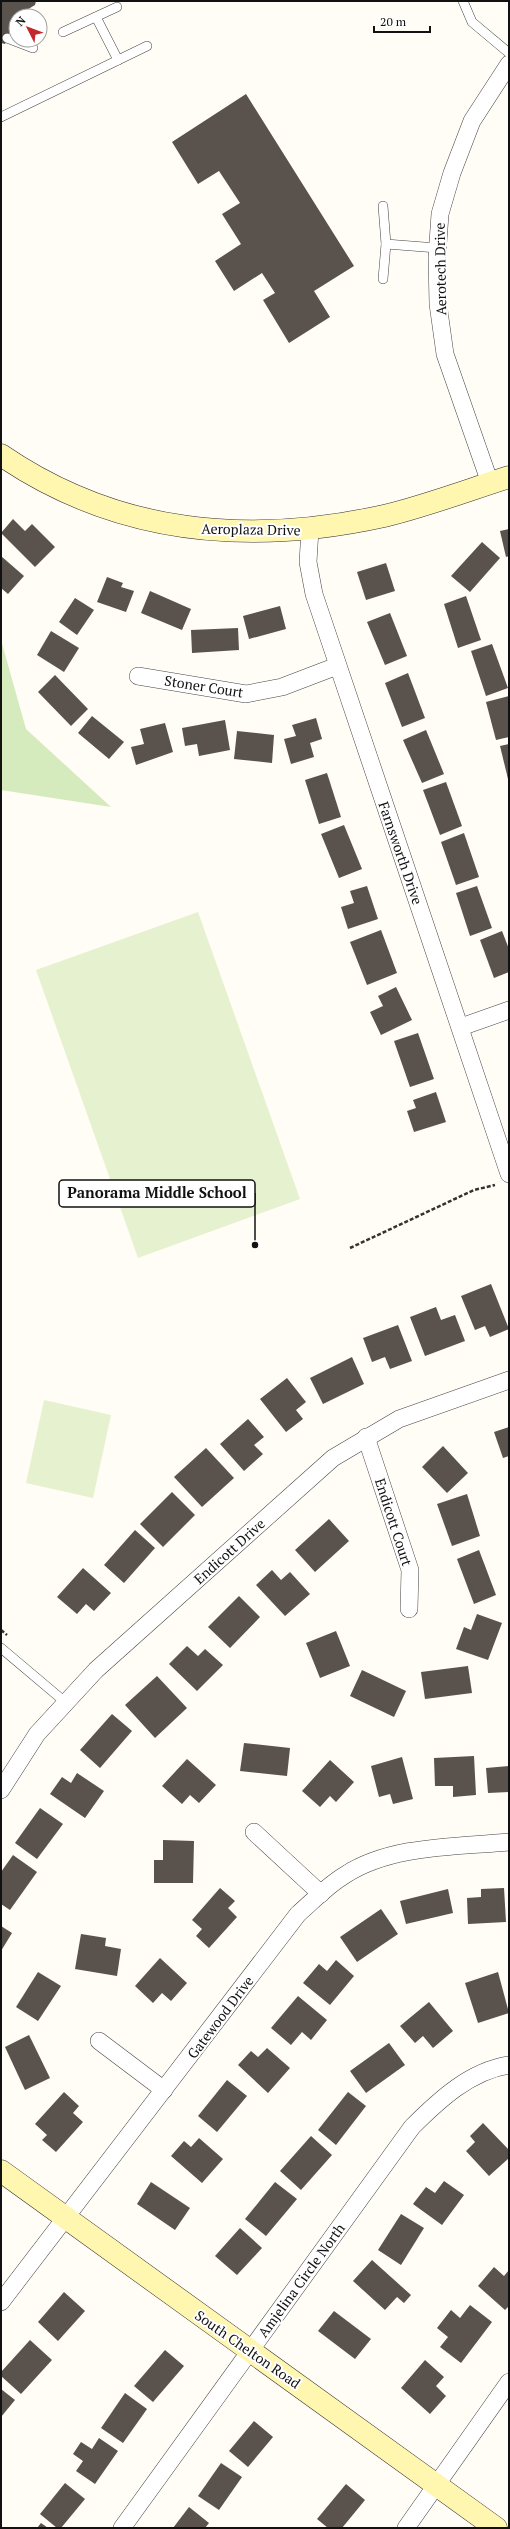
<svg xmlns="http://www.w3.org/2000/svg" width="510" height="2529" viewBox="0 0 510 2529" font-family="'PT Serif',serif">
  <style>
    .green { fill: #d5ebbd }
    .pitch { fill: #e6f2cf }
    .building { fill: #5a524d }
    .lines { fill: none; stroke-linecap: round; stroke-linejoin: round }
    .lane-casing { stroke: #444; stroke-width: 10 }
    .street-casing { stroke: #444; stroke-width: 18 }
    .secondary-casing { stroke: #333; stroke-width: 23 }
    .path { stroke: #333; stroke-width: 2.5; stroke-dasharray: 4 2; stroke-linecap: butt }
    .lane { stroke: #fff; stroke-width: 9 }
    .street { stroke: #fff; stroke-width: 17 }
    .secondary { stroke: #fff6b0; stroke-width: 22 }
    .labels { text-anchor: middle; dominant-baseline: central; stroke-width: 4; stroke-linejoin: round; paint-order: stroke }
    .street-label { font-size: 14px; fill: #111; stroke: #fff }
    .leader { fill: none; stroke: #111; stroke-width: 1.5 }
    .callout-dot { fill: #111; stroke: #fff; stroke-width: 1.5 }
    .callout { fill: #fff; stroke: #111; stroke-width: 1.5 }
    .callout-label { font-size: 15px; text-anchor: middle; font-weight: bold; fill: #111 }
  </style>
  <rect width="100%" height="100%" fill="#fffdf5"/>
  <!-- green -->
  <polygon class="green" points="1,640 26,729 111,807 1,790"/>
  <!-- pitch -->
  <g class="pitch">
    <polygon points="198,912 300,1199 138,1258 36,970"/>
    <polygon points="44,1400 111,1415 93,1498 26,1483"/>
  </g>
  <!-- building -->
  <g class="building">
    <polygon points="1,1 36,1 35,5 15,17 5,44 1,43"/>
    <polygon points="246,94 354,266 314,291 330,317 289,343 263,300 275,293 262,273 234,291 215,261 241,244 222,214 240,203 219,171 198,184 172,142"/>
    <polygon points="13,519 25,531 32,524 55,547 35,567 1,533"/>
    <polygon points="509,529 509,556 506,557 500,531"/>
    <polygon points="482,542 500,558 470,592 451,576"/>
    <polygon points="1,556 24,576 8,594 1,588"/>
    <polygon points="386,563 395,591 366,600 357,572"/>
    <polygon points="107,577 123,583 121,587 134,591 126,612 97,602"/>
    <polygon points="150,591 191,609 182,630 141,613"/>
    <polygon points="466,596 481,640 458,648 444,604"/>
    <polygon points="75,598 94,610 77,635 59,622"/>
    <polygon points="280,606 286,629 249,639 243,616"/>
    <polygon points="390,613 407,656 385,665 367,622"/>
    <polygon points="238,628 239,650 192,653 191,630"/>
    <polygon points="51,631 79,648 64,672 37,655"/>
    <polygon points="492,644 508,688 486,696 471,651"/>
    <polygon points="408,673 425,718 402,727 385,683"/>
    <polygon points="55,675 88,709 71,726 38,692"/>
    <polygon points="509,696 509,737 496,740 486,702"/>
    <polygon points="92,716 124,742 109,759 78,733"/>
    <polygon points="316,718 322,739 310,743 314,757 291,764 284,739 296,736 292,725"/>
    <polygon points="225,720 230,750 199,756 197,744 185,746 182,728"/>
    <polygon points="165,723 173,752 136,765 131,747 144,744 140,729"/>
    <polygon points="426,730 444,774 422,783 403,740"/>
    <polygon points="237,731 274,735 272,763 234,759"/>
    <polygon points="509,744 509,779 508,779 500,746"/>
    <polygon points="327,773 341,817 319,824 305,780"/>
    <polygon points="446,782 462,826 440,835 423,790"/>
    <polygon points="344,825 362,869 339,878 321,834"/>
    <polygon points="464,833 479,877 456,885 441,842"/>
    <polygon points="367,886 378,919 348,929 341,907 354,903 350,891"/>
    <polygon points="477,886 492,928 470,936 456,893"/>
    <polygon points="381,930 397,973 367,985 350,942"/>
    <polygon points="502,931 509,949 509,972 494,978 480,940"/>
    <polygon points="396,987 412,1020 381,1035 370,1012 383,1006 378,996"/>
    <polygon points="418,1033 434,1079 410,1087 394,1041"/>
    <polygon points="436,1092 446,1122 414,1132 407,1111 416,1108 413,1100"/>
    <polygon points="491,1284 509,1329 490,1337 485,1326 475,1330 461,1296"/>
    <polygon points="436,1307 441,1320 455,1315 465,1341 425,1356 410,1317"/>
    <polygon points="398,1325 412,1361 390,1369 385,1357 372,1362 363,1338"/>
    <polygon points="352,1357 364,1384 323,1404 310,1378"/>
    <polygon points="287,1378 306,1402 296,1410 303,1419 286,1432 260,1399"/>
    <polygon points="248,1419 264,1437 254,1445 263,1454 244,1471 220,1444"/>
    <polygon points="509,1427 509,1456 503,1458 494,1432"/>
    <polygon points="443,1446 468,1473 447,1493 422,1467"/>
    <polygon points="206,1448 234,1478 202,1507 174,1477"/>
    <polygon points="172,1492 195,1515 163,1547 140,1524"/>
    <polygon points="467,1494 480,1536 452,1546 437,1504"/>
    <polygon points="329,1519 349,1541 315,1572 295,1550"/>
    <polygon points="135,1530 155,1548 124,1583 104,1565"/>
    <polygon points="479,1550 496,1595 474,1604 457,1559"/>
    <polygon points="83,1568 111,1593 94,1611 86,1604 77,1614 57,1597"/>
    <polygon points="272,1570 281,1580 290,1572 310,1594 285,1616 256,1585"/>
    <polygon points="239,1596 260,1617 230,1648 208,1627"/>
    <polygon points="477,1614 502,1623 488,1660 456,1649 464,1627 471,1630"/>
    <polygon points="336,1631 350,1666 320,1678 306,1643"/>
    <polygon points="187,1646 198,1656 205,1649 223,1665 197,1691 169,1664"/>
    <polygon points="468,1666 472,1693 425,1699 421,1672"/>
    <polygon points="362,1670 406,1691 394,1717 350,1696"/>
    <polygon points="157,1676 187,1708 155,1738 125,1705"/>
    <polygon points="112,1714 132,1731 100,1768 80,1750"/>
    <polygon points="244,1743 290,1748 287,1776 240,1771"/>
    <polygon points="474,1756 476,1795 453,1797 453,1786 435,1786 434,1758"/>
    <polygon points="402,1757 413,1799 393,1804 390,1794 379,1797 371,1766"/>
    <polygon points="187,1759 216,1785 199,1803 190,1795 182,1804 162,1786"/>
    <polygon points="330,1760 354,1782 336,1802 330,1796 320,1807 302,1791"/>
    <polygon points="509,1766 509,1792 488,1793 486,1768"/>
    <polygon points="77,1773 104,1791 85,1818 50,1794 62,1777 71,1783"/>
    <polygon points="40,1808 63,1824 37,1859 15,1843"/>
    <polygon points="163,1840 194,1841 193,1883 154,1883 154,1860 163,1860"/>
    <polygon points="13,1855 37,1872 10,1910 1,1904 1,1872"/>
    <polygon points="220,1888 235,1901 228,1908 237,1917 209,1948 196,1936 202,1929 192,1920"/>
    <polygon points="504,1888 506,1922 468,1924 467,1898 481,1897 481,1889"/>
    <polygon points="448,1889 453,1913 406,1924 400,1901"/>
    <polygon points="381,1909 398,1934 357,1962 340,1937"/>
    <polygon points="1,1926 12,1933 1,1951"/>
    <polygon points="81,1934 106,1938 105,1946 121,1949 117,1976 75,1969"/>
    <polygon points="160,1958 187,1983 171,2001 162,1993 153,2003 135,1986"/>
    <polygon points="336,1960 354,1976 330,2005 303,1983 319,1964 327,1971"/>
    <polygon points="38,1972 61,1986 38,2021 16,2007"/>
    <polygon points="498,1972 509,2013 478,2023 465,1983"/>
    <polygon points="298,1996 327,2020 311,2040 302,2032 291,2045 271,2028"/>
    <polygon points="429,2002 453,2031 433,2048 423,2036 415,2043 400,2026"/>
    <polygon points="29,2035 50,2078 25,2090 5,2047"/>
    <polygon points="389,2043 405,2065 366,2093 350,2071"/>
    <polygon points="267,2048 290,2068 268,2093 238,2065 251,2051 258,2057"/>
    <polygon points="227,2080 247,2096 217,2132 198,2116"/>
    <polygon points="64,2092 79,2106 73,2113 83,2122 56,2152 42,2140 47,2135 35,2124"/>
    <polygon points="348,2092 366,2106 336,2145 318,2130"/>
    <polygon points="483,2123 509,2150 509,2158 489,2176 466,2151 475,2142 470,2136"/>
    <polygon points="311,2136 332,2155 301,2190 280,2171"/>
    <polygon points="199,2138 223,2159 202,2183 171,2156 184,2141 191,2147"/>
    <polygon points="444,2181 464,2195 442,2225 413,2204 426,2187 435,2193"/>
    <polygon points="151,2182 190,2208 175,2230 137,2204"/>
    <polygon points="275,2182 297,2199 266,2236 245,2219"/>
    <polygon points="401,2214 424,2228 401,2265 378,2250"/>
    <polygon points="240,2228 262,2248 237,2275 215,2256"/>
    <polygon points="372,2260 411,2295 404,2303 397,2297 385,2310 353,2281"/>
    <polygon points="494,2267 504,2276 509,2270 509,2306 505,2310 478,2286"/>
    <polygon points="64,2292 85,2311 58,2341 38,2322"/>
    <polygon points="470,2305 492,2322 461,2363 440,2347 448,2337 437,2328 451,2310 460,2318"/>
    <polygon points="334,2311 371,2339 355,2359 318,2331"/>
    <polygon points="30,2340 52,2360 21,2394 1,2376 1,2372"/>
    <polygon points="165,2350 184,2366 153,2402 134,2386"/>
    <polygon points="425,2360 444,2377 436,2386 446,2396 430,2414 401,2388"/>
    <polygon points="1,2389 15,2400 1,2417"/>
    <polygon points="125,2393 147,2409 123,2443 101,2428"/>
    <polygon points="254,2421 273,2437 248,2467 229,2451"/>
    <polygon points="99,2438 118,2451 95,2484 76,2471 83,2461 73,2454 81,2442 92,2449"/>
    <polygon points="221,2463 242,2477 219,2510 198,2496"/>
    <polygon points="65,2483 85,2499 61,2528 57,2528 40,2514"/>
    <polygon points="346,2484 365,2500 342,2528 328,2528 317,2519"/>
    <polygon points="189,2507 209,2523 205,2528 173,2528"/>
    <polygon points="41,2523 48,2528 37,2528"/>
  </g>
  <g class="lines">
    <defs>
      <g id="lane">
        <polyline points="463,1 472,22 509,53"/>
        <polyline points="96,17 118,60"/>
        <polyline points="63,32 117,7"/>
        <polyline points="7,38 33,48"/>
        <polyline points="1,117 147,46"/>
        <polyline points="383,206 386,244 383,279"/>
        <polyline points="386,244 437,248"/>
        <polyline points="1,1648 65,1702"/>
      </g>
      <g id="street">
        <polyline points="490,483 445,354 438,304 437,257 440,214 452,173 472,121 509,64"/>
        <polyline points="310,530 308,562 314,594 509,1174"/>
        <polyline points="138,676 246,694 282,687 337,666"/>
        <polyline points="461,1027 509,1010"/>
        <polyline points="366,1437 410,1570 409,1609"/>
        <polyline points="1,1790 37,1734 96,1670 333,1458 399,1419 509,1380"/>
        <polyline points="254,1832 321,1894"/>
        <polyline points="99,2041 164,2090"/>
        <path d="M1,2302L298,1914C313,1901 328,1885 345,1875C391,1845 456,1847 509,1842"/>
        <path d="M122,2528L412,2127C439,2100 470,2071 509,2065"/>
        <polyline points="406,2528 509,2382"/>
      </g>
      <g id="secondary">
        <path d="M1,455C118,535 248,546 384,516C426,506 468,490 509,477"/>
        <polyline points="1,2171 496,2528"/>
      </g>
    </defs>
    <!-- lane casing -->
    <use href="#lane" class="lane-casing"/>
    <!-- street casing -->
    <use href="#street" class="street-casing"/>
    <!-- secondary casing -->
    <use href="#secondary" class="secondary-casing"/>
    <!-- path -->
    <g class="path">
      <polyline points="350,1248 474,1190 495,1185"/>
      <polyline points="1,1630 7,1635"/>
    </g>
    <!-- lane -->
    <use href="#lane" class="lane"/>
    <!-- street -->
    <use href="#street" class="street"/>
    <!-- secondary -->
    <use href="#secondary" class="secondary"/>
  </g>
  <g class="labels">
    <!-- street labels -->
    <g class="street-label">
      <text transform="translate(440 269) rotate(-91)">Aerotech Drive</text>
      <text transform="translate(251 529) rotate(1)">Aeroplaza Drive</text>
      <text transform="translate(204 686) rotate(9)">Stoner Court</text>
      <text transform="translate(401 853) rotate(71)">Farnsworth Drive</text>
      <text transform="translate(394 1522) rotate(72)">Endicott Court</text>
      <text transform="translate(229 1551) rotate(-42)">Endicott Drive</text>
      <text transform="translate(220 2017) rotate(-53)">Gatewood Drive</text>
      <text transform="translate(301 2280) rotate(-54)">Amjelina Circle North</text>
      <text transform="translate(248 2349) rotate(35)">South Chelton Road</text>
    </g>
  </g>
  <!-- callouts -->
  <path class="leader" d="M255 1245L255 1193"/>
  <circle class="callout-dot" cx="255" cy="1245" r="4"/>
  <rect class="callout" x="59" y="1180" width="196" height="27" rx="4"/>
  <g class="callout-label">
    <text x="157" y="1198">Panorama Middle School</text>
  </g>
  <!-- border -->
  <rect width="510" height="2529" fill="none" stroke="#111111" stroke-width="4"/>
  <!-- north arrow -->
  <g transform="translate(28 28) rotate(312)"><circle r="19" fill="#ffffff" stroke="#a0a0a0"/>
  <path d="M0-3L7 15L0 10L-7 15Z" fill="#c4262e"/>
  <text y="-6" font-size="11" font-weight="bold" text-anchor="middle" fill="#111111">N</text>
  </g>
  <!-- scale -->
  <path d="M374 26v6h56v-6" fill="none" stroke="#111111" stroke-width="2"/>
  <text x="380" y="26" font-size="12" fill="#111111" stroke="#ffffff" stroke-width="3" paint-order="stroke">20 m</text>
</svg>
